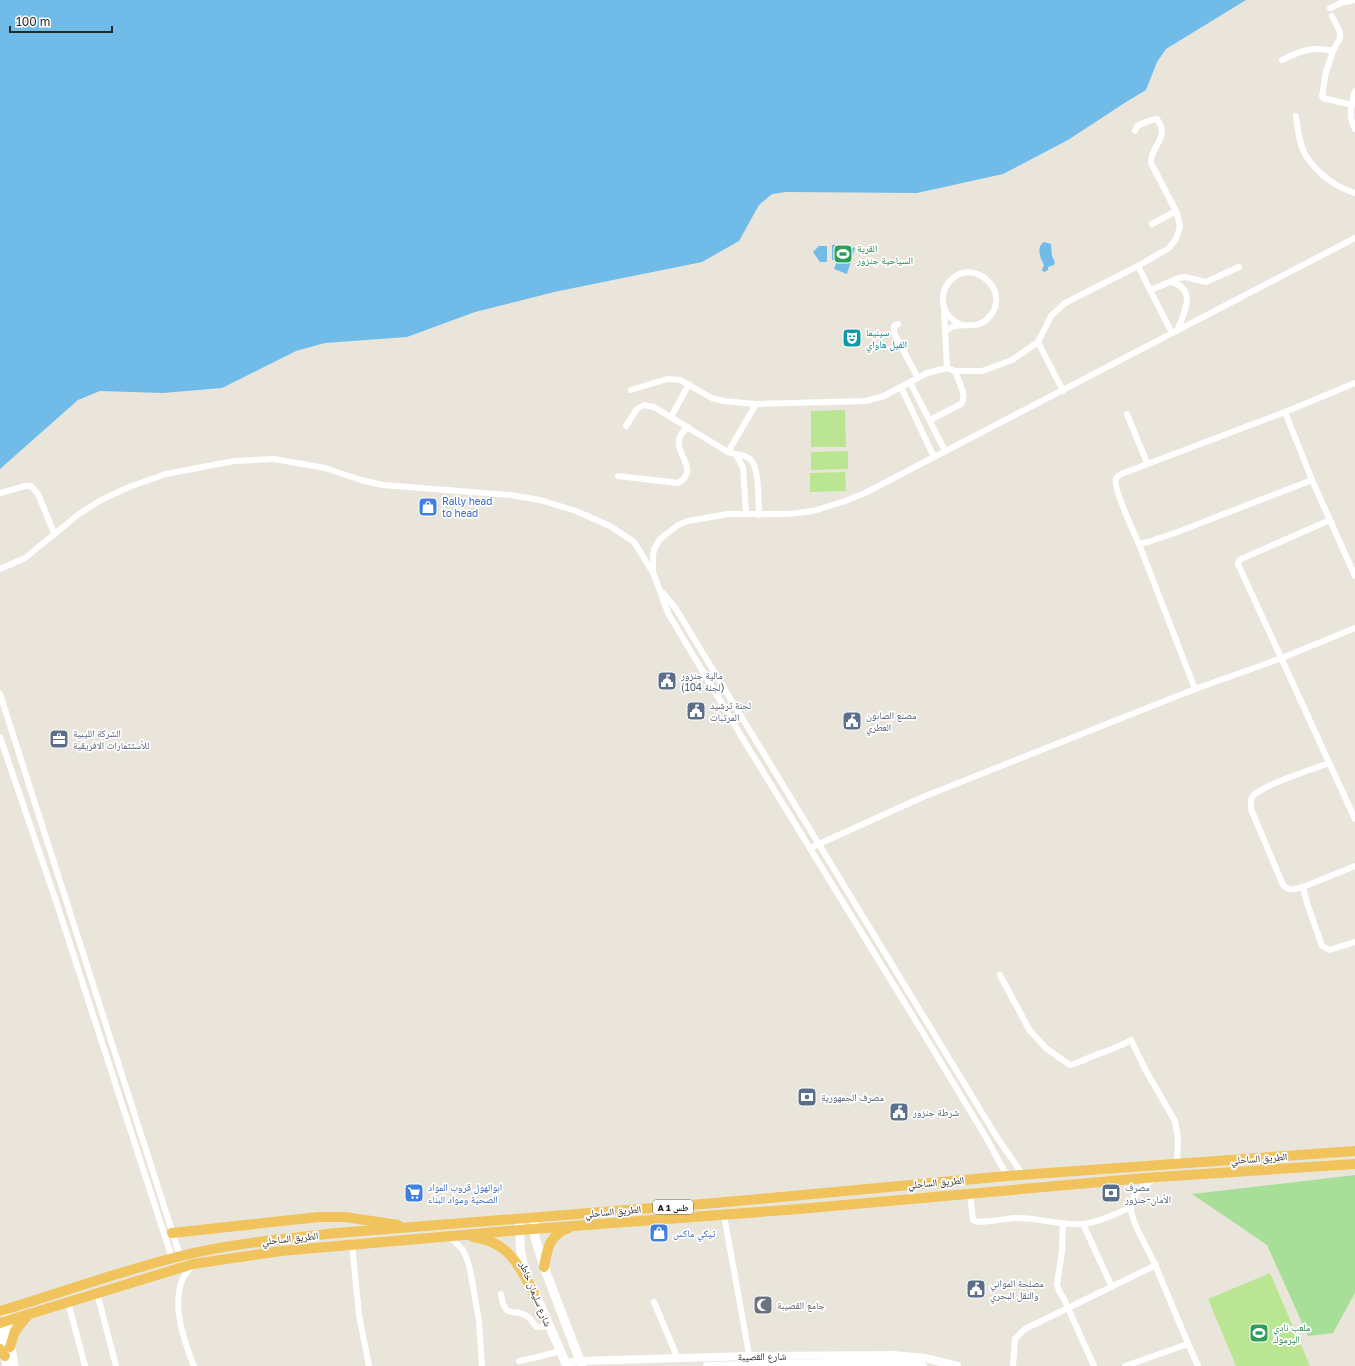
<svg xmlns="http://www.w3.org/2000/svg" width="1355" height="1366" viewBox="0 0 1355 1366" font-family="'Golos Text','Noto Naskh Arabic',sans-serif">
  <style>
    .green { fill: #a8df98 }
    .pitch { fill: #bae694 }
    .water { fill: #70bbe8 }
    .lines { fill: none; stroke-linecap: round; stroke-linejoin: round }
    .minor { stroke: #fff; stroke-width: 6 }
    .tertiary { stroke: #fff; stroke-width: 8 }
    .secondary { stroke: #fff; stroke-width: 9 }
    .trunk { stroke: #f0c35c; stroke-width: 10 }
    .labels { text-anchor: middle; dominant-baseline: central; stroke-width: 3.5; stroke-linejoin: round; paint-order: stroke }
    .shield { fill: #fff; stroke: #686868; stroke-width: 1 }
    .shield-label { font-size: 9px; font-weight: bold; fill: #282828 }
    .leisure-label { font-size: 10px; fill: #27864d; stroke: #fff; text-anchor: start }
    .culture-label { font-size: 10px; fill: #0d838f; stroke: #fff; text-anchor: start }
    .shop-label { font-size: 10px; fill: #366cbe; stroke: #fff; text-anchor: start }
    .service-label { font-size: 10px; fill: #4e5e75; stroke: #fff; text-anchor: start }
    .street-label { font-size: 10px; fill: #282828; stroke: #fff }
    .worship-label { font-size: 10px; fill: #5b616d; stroke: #fff; text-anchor: start }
  </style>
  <rect width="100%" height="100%" fill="#eae5da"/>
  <!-- green -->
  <polygon class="green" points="1355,1175 1355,1293 1333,1333 1308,1336 1267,1245 1192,1194"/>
  <!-- pitch -->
  <g class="pitch">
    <polygon points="845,410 846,447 811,447 811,411"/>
    <polygon points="848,451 848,469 811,470 811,452"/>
    <polygon points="845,472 846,491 810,492 810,473"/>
    <polygon points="1270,1273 1310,1366 1236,1366 1208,1299"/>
  </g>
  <!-- water -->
  <g class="water">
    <polygon points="0,0 1246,0 1166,49 1157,62 1146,90 1126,102 1068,140 1003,174 917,193 786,192 772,194 759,205 739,241 702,262 554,292 475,312 407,337 325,343 296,351 222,388 163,393 100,391 78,400 0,469"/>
    <path d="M1044,242L1051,244L1052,256L1055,262L1054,265L1048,267V270L1044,272L1042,270L1044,265C1040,258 1036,246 1044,242Z"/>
    <polygon points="832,245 842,245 855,248 847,274 834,269 837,261 832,260"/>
    <polygon points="819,246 827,246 827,262 820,262 813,252"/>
  </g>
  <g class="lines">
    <!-- minor -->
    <g class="minor">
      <polyline points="1330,8 1341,3 1355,0"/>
      <polyline points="1332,16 1340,32 1340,38 1333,51 1326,72 1322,96 1323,98 1352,105"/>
      <path d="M1282,60C1300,51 1313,46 1333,51"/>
      <path d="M1355,91C1351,104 1348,117 1355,129"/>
      <path d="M1296,116C1298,129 1299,145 1306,156C1317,173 1335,187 1355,193"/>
      <polyline points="1152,224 1176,211"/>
      <polyline points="1138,266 1150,290 1156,288 1178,278 1185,277 1206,282 1239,267"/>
      <path d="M1171,282C1198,289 1184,313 1177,331"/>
      <polyline points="1150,290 1172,333"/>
      <polyline points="944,312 947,368"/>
      <polyline points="898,324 894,326 894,333 918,378"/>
      <path d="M946,331C960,318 975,334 990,316C1012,290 971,255 949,282C944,288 942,294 943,302C944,313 951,320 961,325"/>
      <polyline points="910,382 945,451"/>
      <polyline points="901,387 934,457"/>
      <polyline points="631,390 667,379 680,380 712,398 723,401 756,404 866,401 884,396 927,373 947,368 955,371 982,371 1012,360 1038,342"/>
      <path d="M1063,391L1038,342L1051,316L1065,303L1138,266L1169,248L1176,239L1180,227L1177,213L1151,163C1150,146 1171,138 1157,119L1148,121L1137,126L1135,131"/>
      <polyline points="1285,412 1312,480 1355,576"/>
      <polyline points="1127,414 1147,463"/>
      <polyline points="671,417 689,384"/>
      <path d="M930,420L961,404C968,396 958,381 955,371"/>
      <path d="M626,426L637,409L644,405L654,407L728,452C735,455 744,454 750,459C760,467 758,502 759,515"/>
      <polyline points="728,452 756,404"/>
      <polyline points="736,455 743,467 746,514"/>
      <path d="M618,476L678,483C701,470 673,453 680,437C681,433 685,430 688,427"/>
      <path d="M1312,480L1175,533L1148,542L1139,544C1134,533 1113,488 1116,479C1118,474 1124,473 1129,471L1285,412L1355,383"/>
      <polyline points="0,493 25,486 31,486 38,494 54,533"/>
      <polyline points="1330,520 1239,560 1238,564 1355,819"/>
      <polyline points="1139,544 1195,689"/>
      <polyline points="0,569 25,558 79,514 101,500 129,487 166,474 234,461 274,459 325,468 361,480 383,485 511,495 540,500 576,511 610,526 634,542 652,571"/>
      <path d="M663,593L676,609C783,786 892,962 998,1139L1023,1175"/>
      <polyline points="0,694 180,1256"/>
      <polyline points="0,737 56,901 172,1258"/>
      <path d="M1329,763C1316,768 1257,787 1252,797C1250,800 1251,805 1251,809L1283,885C1289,892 1295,889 1303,887L1307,903L1322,946L1329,950L1355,942"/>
      <polyline points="810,848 923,797 1195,689 1282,658 1355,628"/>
      <polyline points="1303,887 1355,866"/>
      <path d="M1000,975L1030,1031L1047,1049L1070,1065C1079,1063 1085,1059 1093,1056C1106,1051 1120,1047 1131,1040L1146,1071L1175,1121L1178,1139L1177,1164"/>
      <polyline points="1007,1176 987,1139 928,1041 746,744 668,613 653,572 653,556 654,549 660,539 678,525 688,521 728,514 788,514 813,511 845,501 865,493 1355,238"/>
      <path d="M1156,1178C1145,1185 1132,1192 1131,1207C1130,1221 1150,1252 1156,1267C1170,1300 1183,1333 1198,1366"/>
      <path d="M970,1193L973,1220C980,1225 1005,1218 1015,1218C1037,1217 1060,1226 1082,1224C1098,1223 1117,1213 1131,1207"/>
      <polyline points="724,1215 750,1360"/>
      <polyline points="1063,1224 1062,1251 1057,1284 1059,1291 1064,1299 1094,1366"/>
      <polyline points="1083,1224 1112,1287"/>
      <polyline points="449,1236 463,1250 467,1259 470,1269 479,1321 482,1366"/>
      <polyline points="352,1245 359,1315 369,1366"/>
      <path d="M192,1266C189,1270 185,1274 183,1278C171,1305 184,1341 194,1366"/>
      <polyline points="97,1293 116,1366"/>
      <path d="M501,1294C505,1322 515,1306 528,1317C532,1320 533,1324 537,1327L549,1326"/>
      <polyline points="68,1302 85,1366"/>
      <polyline points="654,1302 678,1359"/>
      <polyline points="519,1361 538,1357 560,1351"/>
      <polyline points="1013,1366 1015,1339 1025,1329 1156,1265"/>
      <polyline points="1125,1366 1188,1344"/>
    </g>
    <!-- tertiary -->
    <g class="tertiary">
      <polyline points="566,1363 580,1361 749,1356 893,1355 925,1358 957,1366"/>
      <polyline points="707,1366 883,1362 900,1363 923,1366"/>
    </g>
    <!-- secondary -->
    <g class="secondary">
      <polyline points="534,1222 535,1237 544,1267 582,1366"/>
      <path d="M520,1223C520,1243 519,1256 527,1275"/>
      <polyline points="532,1286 567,1366"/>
      <polyline points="5,1309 14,1366"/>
      <polyline points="0,1328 7,1366"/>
    </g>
    <!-- trunk -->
    <g class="trunk">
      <polyline points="172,1233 319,1217 345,1217 398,1225"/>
      <path d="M473,1237C509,1242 518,1264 534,1293"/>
      <path d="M544,1267C547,1250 549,1234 569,1228"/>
      <path d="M0,1311C60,1293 120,1271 181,1256C232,1243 285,1239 337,1233L715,1203L1007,1176L1355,1151"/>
      <polyline points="0,1323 193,1264 281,1251 520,1230 799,1209 1157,1177 1355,1164"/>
      <polyline points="10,1347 15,1331 28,1315"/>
      <polyline points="0,1349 5,1356"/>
    </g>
  </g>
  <!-- icons -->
  <defs>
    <symbol id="stadium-square" viewBox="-11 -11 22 22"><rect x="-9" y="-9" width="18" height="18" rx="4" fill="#2e9e5b" stroke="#fff"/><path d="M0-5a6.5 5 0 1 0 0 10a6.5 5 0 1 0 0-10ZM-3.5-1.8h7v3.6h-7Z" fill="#fff"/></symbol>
    <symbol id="theatre-square" viewBox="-11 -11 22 22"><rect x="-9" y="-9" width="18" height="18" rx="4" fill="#0f9aa8" stroke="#fff"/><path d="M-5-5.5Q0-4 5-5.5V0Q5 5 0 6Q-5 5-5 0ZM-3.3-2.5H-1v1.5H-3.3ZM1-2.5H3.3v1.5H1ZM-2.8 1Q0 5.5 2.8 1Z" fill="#fff"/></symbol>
    <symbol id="shop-square" viewBox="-11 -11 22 22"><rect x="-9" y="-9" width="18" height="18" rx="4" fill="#3f7fe0" stroke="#fff"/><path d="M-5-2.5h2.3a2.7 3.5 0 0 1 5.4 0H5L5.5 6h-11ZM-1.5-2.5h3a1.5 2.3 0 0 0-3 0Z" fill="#fff"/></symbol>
    <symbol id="civic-square" viewBox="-11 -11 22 22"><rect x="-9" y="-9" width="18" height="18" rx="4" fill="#5c6f8a" stroke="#fff"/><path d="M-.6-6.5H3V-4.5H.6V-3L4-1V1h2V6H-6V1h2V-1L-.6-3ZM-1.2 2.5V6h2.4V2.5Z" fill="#fff"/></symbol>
    <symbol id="office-square" viewBox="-11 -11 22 22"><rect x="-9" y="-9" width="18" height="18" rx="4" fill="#5c6f8a" stroke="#fff"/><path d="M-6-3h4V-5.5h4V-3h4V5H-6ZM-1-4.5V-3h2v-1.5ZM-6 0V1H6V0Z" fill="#fff"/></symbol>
    <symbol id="bank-square" viewBox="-11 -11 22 22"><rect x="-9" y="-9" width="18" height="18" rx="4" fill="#5c6f8a" stroke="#fff"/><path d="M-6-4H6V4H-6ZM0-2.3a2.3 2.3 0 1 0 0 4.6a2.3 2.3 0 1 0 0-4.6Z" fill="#fff"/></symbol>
    <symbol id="supermarket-square" viewBox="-11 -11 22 22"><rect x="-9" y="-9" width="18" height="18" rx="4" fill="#3f7fe0" stroke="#fff"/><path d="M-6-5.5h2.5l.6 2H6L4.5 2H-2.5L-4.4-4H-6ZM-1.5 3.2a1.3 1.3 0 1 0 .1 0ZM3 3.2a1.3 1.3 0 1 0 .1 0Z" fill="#fff"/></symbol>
    <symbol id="mosque-square" viewBox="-11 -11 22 22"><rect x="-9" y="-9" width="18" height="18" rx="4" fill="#6b7280" stroke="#fff"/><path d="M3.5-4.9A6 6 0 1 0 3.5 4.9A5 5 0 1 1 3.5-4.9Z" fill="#fff"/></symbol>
  </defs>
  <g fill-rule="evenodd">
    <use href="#stadium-square" x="832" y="243" width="22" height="22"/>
    <use href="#theatre-square" x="841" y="327" width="22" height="22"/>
    <use href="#shop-square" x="417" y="496" width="22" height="22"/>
    <use href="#civic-square" x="656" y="670" width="22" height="22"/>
    <use href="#civic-square" x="685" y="700" width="22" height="22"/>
    <use href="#civic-square" x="841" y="710" width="22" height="22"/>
    <use href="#office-square" x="48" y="728" width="22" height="22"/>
    <use href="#bank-square" x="796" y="1086" width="22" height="22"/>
    <use href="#civic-square" x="888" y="1101" width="22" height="22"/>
    <use href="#supermarket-square" x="403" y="1182" width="22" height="22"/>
    <use href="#bank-square" x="1100" y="1182" width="22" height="22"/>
    <use href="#shop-square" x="648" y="1222" width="22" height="22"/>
    <use href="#civic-square" x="965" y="1278" width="22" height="22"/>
    <use href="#mosque-square" x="752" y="1294" width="22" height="22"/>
    <use href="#stadium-square" x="1248" y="1322" width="22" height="22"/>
  </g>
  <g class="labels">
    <!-- shield labels -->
    <rect class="shield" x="653" y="1200" width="40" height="14" rx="3"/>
    <g class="shield-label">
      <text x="673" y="1207">A 1 طس</text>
    </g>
    <!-- leisure labels -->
    <g class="leisure-label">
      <text x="857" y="248">القرية<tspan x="857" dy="12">السياحية جنزور</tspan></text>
      <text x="1273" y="1327">ملعب نادي<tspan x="1273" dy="12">اليرموك</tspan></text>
    </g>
    <!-- culture labels -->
    <g class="culture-label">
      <text x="866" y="332">سينيما<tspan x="866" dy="12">الفيل هاواي</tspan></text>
    </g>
    <!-- shop labels -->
    <g class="shop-label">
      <text x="442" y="501">Rally head<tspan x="442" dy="12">to head</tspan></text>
      <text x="428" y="1187">ابوالهول قروب المواد<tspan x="428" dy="12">الصحية ومواد البناء</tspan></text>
      <text x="673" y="1233">تيكي ماكس</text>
    </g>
    <!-- service labels -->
    <g class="service-label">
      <text x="681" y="675">مالية جنزور<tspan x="681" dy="12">(لجنة 104)</tspan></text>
      <text x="710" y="705">لجنة ترشيد<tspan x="710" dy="12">المرتبات</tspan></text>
      <text x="866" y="715">مصنع الصابون<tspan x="866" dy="12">العطري</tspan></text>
      <text x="73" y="733">الشركة الليبية<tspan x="73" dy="12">للأستثمارات الافريقية</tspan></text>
      <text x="821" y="1097">مصرف الجمهورية</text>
      <text x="913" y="1112">شرطة جنزور</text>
      <text x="1125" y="1187">مصرف<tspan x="1125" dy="12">الأمان-جنزور</tspan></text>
      <text x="990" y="1283">مصلحة المواني<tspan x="990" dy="12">والنقل البحري</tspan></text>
    </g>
    <!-- street labels -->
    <g class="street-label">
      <text transform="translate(1259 1158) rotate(-4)">الطريق الساحلي</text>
      <text transform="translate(936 1182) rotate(-5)">الطريق الساحلي</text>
      <text transform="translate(613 1211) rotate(-5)">الطريق الساحلي</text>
      <text transform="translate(290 1238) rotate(-6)">الطريق الساحلي</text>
      <text transform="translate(536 1294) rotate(68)">شارع سليمان خاطر</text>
      <text transform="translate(762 1356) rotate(-1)">شارع القصيبة</text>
    </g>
    <!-- worship labels -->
    <g class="worship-label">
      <text x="777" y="1305">جامع القصيبة</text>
    </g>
  </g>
  <!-- scale -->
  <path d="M10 26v6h102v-6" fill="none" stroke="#282828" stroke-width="2"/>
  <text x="16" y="26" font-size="12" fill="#282828" stroke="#ffffff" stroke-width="3" paint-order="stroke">100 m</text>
</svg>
